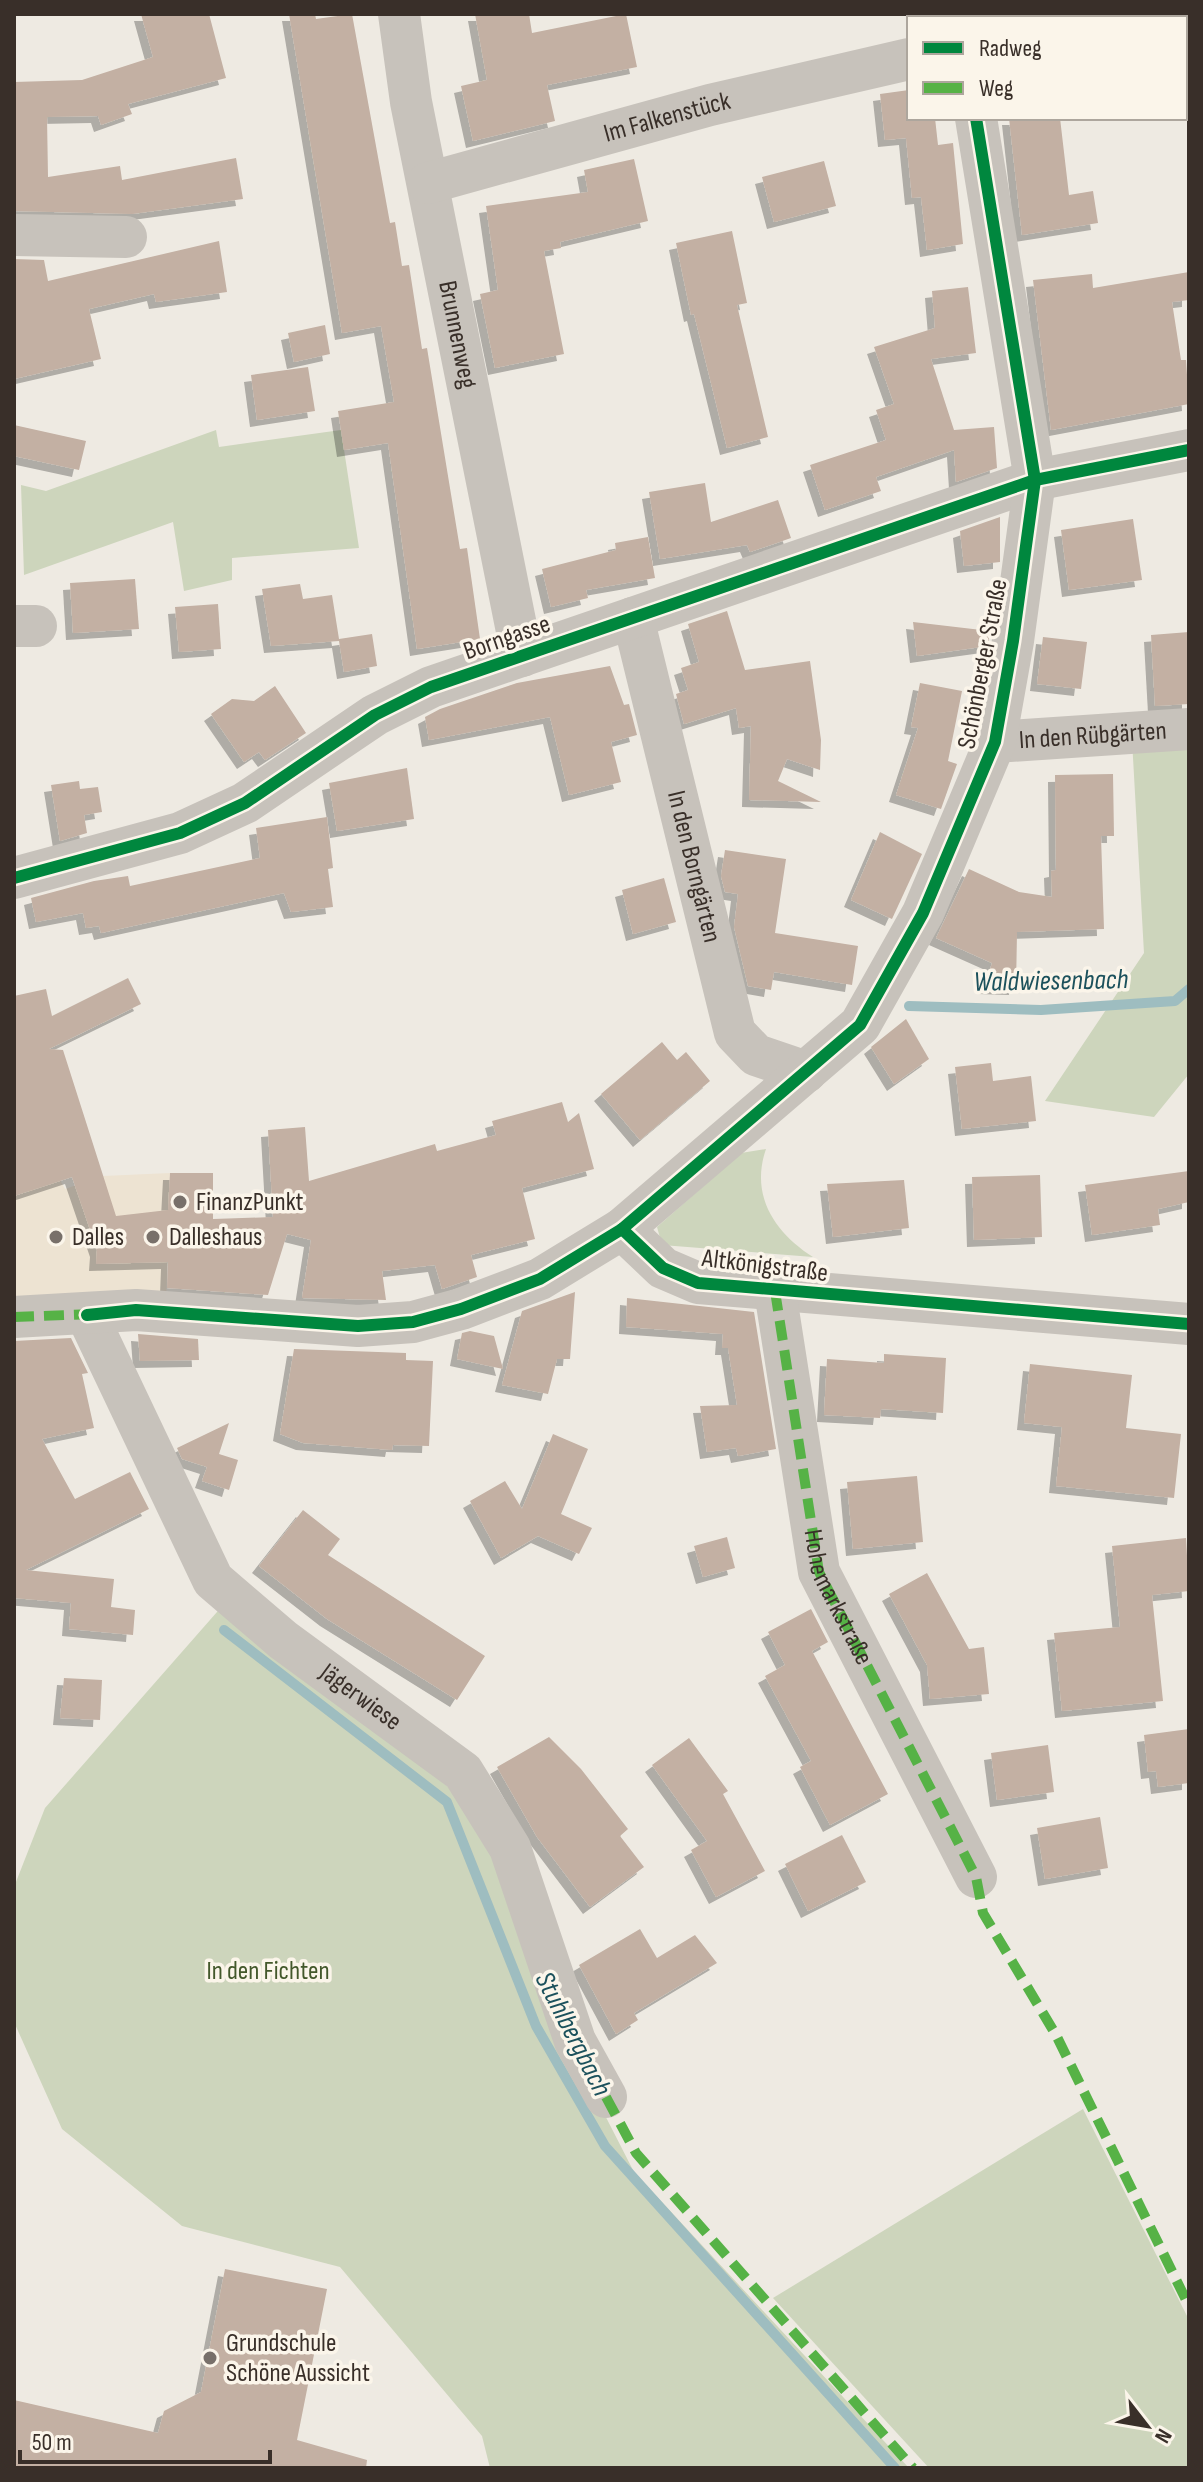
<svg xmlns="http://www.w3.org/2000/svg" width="1203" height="2482" viewBox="0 0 1203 2482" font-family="'Sofia Sans Condensed',sans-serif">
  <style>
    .green { fill: #cdd5bc }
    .plaza { fill: #ede3d2 }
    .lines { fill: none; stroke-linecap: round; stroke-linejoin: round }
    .stream { stroke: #9ebdc0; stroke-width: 10 }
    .building { fill: #c3b0a3; filter: url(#shadow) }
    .minor { stroke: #c7c2bb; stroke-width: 42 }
    .quiet { stroke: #56b246; stroke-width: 10; stroke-dasharray: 20 10; stroke-linecap: butt }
    .cycleway-casing { stroke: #fbf5ea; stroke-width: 17 }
    .cycleway { stroke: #00873e; stroke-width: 12 }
    .poi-dot { fill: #78706a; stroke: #fbf5ea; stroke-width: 3 }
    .labels { text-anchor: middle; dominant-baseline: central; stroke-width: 7; stroke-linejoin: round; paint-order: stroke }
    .street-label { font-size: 26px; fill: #392f29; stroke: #fbf5ea }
    .poi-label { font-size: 26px; fill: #392f29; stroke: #fbf5ea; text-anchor: start }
    .park-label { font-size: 26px; fill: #43582b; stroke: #fbf5ea }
    .water-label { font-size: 28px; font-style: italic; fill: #1c515c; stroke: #fbf5ea }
  </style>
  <defs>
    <filter id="shadow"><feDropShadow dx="-7" dy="7" stdDeviation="0" flood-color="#0004"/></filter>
  </defs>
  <rect width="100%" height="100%" fill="#eeeae2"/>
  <!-- green -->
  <g class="green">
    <polygon points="216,430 219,447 341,430 359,548 232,558 232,580 184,591 173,522 24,575 21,485 46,491"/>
    <polygon points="1189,733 1189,1074 1154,1117 1045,1101 1144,953 1132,740"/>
    <path d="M766,1149C750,1195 774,1232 813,1257L662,1245L657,1227L741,1153Z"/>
    <polygon points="224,1604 474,1808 570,2047 634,2172 909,2468 490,2468 482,2436 340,2267 182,2226 62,2129 14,2022 14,1887 45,1808"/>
    <polygon points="1083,2109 1189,2320 1189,2468 929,2468 773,2298"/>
  </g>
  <!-- plaza -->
  <polygon class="plaza" points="170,1173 168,1226 97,1226 97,1264 154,1262 168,1248 166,1301 14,1304 14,1196 60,1180 65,1189 103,1176"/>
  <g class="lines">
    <!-- stream -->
    <g class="stream">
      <polyline points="909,1006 1041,1010 1175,1001 1189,989"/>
      <polyline points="224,1630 447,1802 536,2026 605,2146 895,2468"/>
    </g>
  </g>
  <!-- building -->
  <g class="building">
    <polygon points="141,14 209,14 226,78 128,104 132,114 101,125 98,116 47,117 48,177 120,166 122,180 236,158 243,199 132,214 14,211 14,82 82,80 153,57"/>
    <polygon points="289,14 315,14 316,19 352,14 390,223 395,222 402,266 409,265 422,349 427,348 460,549 467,548 480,639 417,649 388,443 344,450 338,411 394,402 381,326 342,333"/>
    <polygon points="475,14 529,14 532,33 626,14 637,67 547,85 555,121 473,141 461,86 487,80"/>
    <polygon points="909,90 909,118 935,118 938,145 953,143 963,244 927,250 921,197 912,198 906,138 885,140 880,94"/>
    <polygon points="1009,118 1060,118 1069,195 1093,191 1098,223 1022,235"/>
    <polygon points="634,159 648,221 560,242 561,248 544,251 564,354 495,368 480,294 498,290 486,206 588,192 584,170"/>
    <polygon points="824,161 836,206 774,222 762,177"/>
    <polygon points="732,231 747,303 737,305 768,437 727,448 694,314 691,315 676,243"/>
    <polygon points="219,241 227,292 156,302 154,294 89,309 101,359 14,379 14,259 44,260 48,281"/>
    <polygon points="1189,272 1189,300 1172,302 1181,360 1186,360 1189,404 1051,430 1033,280 1092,274 1093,288"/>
    <polygon points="968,287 976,353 931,359 954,430 994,427 997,468 956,482 954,450 876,477 881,491 825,510 810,465 886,440 876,410 894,404 874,347 935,328 932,291"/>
    <polygon points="325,325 330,354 294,362 288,333"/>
    <polygon points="308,367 315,411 257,420 251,375"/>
    <polygon points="14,425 86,441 79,470 14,456"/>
    <polygon points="705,483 711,522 778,500 791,538 750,552 747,545 660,559 649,492"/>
    <polygon points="1000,517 1000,562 964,566 960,531"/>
    <polygon points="1133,519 1142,580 1069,590 1061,530"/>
    <polygon points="648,537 655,578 586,590 588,598 551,607 542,569 616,550 615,543"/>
    <polygon points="135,579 139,629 73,633 70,583"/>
    <polygon points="300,584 303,599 332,595 339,639 372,634 377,666 344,672 339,641 271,646 262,589"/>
    <polygon points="218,604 221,649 179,652 175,607"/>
    <polygon points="727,611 745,670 810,661 821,740 820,770 787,759 778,781 821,802 749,800 751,726 739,728 736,708 684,724 676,694 688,690 681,668 699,662 688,624"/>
    <polygon points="913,622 990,631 988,646 917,656"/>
    <polygon points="1189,632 1189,704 1155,706 1151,635"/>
    <polygon points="1043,637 1087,642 1081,689 1037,684"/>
    <polygon points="610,666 624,705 629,704 637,735 611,742 621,782 569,795 550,717 429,740 425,717 440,709 517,683"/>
    <polygon points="920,683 962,691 948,761 957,764 941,809 896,795 918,728 911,727"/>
    <polygon points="275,686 306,733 265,760 259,752 244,762 211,714 232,699 254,701"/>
    <polygon points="407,768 414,819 337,831 329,783"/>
    <polygon points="1113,774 1114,836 1101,836 1104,929 1017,932 1016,988 985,987 992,963 936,938 969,869 1019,892 1052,897 1051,871 1056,870 1055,775"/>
    <polygon points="79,781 80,789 98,787 102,812 84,815 87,833 60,841 51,785"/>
    <polygon points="327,817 333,868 328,869 333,907 291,912 284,893 101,933 99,926 86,928 83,913 36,922 31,898 94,881 128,876 130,886 260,858 256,828"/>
    <polygon points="880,832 922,854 892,919 851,900"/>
    <polygon points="725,850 786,859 775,933 858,946 852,985 774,972 771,990 748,986 734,927 738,894 725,892 721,876"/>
    <polygon points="664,878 676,922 633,934 622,890"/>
    <polygon points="128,978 141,1004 49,1049 63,1050 116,1216 168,1210 170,1173 213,1173 213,1219 273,1217 268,1130 305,1127 309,1181 435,1144 437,1151 496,1135 492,1121 562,1102 568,1122 579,1113 594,1169 522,1188 535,1239 471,1255 477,1277 442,1289 435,1265 382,1271 386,1300 302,1298 311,1240 287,1234 268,1295 167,1288 168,1262 96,1264 97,1250 72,1177 14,1196 14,996 46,989 52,1016"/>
    <polygon points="906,1019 929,1059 894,1084 871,1047"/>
    <polygon points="662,1042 677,1060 686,1052 710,1081 640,1140 601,1094"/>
    <polygon points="991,1063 993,1081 1031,1076 1036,1121 962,1129 955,1067"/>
    <polygon points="1189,1171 1189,1202 1158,1209 1160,1225 1092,1235 1085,1185"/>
    <polygon points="1040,1175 1042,1237 974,1240 972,1177"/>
    <polygon points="904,1180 909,1228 833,1237 827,1184"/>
    <polygon points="575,1292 570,1359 557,1359 548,1394 502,1385 522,1311"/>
    <polygon points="627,1298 754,1312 776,1449 738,1456 736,1448 707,1452 700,1406 737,1405 728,1348 722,1348 723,1334 626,1327"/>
    <polygon points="470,1331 494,1336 503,1369 457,1359 462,1333"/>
    <polygon points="138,1334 198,1339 199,1360 140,1361"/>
    <polygon points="71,1338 88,1373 82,1374 94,1428 42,1439 75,1499 130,1472 149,1509 26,1570 114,1579 111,1607 135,1610 133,1635 69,1629 71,1603 14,1598 14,1341"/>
    <polygon points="294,1349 406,1353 406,1360 433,1361 429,1446 393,1445 392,1450 303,1443 280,1434"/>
    <polygon points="884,1354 946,1358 943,1413 881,1409 880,1418 824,1415 827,1359 884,1363"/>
    <polygon points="1030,1364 1132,1375 1126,1428 1181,1434 1174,1498 1056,1486 1062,1427 1024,1423"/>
    <polygon points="229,1423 219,1454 238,1460 229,1490 202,1481 207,1467 182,1459 177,1448"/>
    <polygon points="553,1434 588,1449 561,1514 592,1528 579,1554 538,1536 501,1558 470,1501 505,1481 522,1509"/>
    <polygon points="917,1476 923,1542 853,1549 847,1482"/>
    <polygon points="303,1510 340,1539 328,1555 485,1656 457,1700 327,1619 259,1566"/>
    <polygon points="727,1537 735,1568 703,1577 694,1546"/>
    <polygon points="1186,1538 1189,1591 1152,1595 1163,1701 1062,1711 1054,1633 1120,1627 1112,1546"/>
    <polygon points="927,1573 969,1649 984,1647 989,1694 930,1699 927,1665 889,1594"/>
    <polygon points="811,1609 828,1642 812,1651 888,1794 830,1825 800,1767 811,1761 765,1676 785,1665 768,1632"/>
    <polygon points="64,1678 102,1680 100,1720 60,1718"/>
    <polygon points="1189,1729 1189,1783 1158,1787 1156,1771 1148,1772 1144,1735"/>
    <polygon points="549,1737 581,1769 628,1829 620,1836 644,1867 590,1907 537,1837 497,1767"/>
    <polygon points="689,1738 728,1791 723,1794 765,1871 716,1897 691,1850 707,1841 652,1765"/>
    <polygon points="1048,1745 1054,1792 997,1800 991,1753"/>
    <polygon points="1100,1817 1108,1868 1045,1879 1037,1828"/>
    <polygon points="842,1835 866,1882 808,1911 785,1864"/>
    <polygon points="640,1929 657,1958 695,1935 717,1963 634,2013 638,2020 616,2034 579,1965"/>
    <polygon points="225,2269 327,2289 297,2440 367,2460 366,2468 14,2468 14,2400 158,2433 164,2411 201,2392"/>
  </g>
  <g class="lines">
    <!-- minor -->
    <g class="minor">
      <path id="s1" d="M399,14L411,102L522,656"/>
      <polyline points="960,14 960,18"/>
      <path id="s2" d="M428,183L710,105L909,59"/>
      <polyline points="14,235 126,237"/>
      <path id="s3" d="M633,618L735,1033L756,1055L806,1072"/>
      <polyline points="14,626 36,626"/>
      <path id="s4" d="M995,742L1189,729"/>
      <polyline points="14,878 180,833 245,803 375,715 431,687 1035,480 1189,450"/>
      <polyline points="622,1229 663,1268 698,1283 1189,1324"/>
      <path id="s5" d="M775,1291L819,1572L976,1877"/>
      <path id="s6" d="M87,1315L213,1580L283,1640L463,1772L510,1848L575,2041L606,2097"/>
      <polyline points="14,1317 136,1310 358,1326 413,1322 461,1309 540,1279 622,1229 860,1025 923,913 995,742 1013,641 1035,480 976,118"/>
    </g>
    <!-- quiet -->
    <g class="quiet">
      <polyline points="775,1291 819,1572 976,1877 983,1913 1056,2035 1189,2306"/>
      <polyline points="14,1317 94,1314"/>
      <polyline points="606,2097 636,2153 913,2468"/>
    </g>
    <defs>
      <g id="cycleway">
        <polyline points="14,878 180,833 245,803 375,715 431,687 1035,480 1189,450"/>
        <polyline points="622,1229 663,1268 698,1283 1189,1324"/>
        <polyline points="87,1315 136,1310 358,1326 413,1322 461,1309 540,1279 622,1229 860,1025 923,913 995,742 1013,641 1035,480 976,118"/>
      </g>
    </defs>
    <!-- cycleway casing -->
    <use href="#cycleway" class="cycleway-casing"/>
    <!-- cycleway -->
    <use href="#cycleway" class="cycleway"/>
  </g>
  <!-- markers -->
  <g class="poi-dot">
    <circle cx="180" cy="1202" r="8"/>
    <circle cx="56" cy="1237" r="8"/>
    <circle cx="153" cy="1237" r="8"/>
    <circle cx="210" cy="2358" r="8"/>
  </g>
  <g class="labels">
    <!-- street labels -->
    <g class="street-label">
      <text stroke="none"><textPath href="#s2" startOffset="248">Im Falkenstück</textPath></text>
      <text stroke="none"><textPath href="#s1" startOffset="326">Brunnenweg</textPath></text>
      <text transform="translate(507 638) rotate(-19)">Borngasse</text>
      <text transform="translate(983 664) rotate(-79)">Schönberger Straße</text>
      <text stroke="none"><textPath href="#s4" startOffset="98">In den Rübgärten</textPath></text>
      <text stroke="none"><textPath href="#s3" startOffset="256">In den Borngärten</textPath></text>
      <text transform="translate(765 1266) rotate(7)">Altkönigstraße</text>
      <text stroke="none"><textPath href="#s5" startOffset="314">Hohemarkstraße</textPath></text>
      <text stroke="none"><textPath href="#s6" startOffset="482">Jägerwiese</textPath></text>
    </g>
    <!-- poi labels -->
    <g class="poi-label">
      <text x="196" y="1202">FinanzPunkt</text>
      <text x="72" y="1237">Dalles</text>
      <text x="169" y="1237">Dalleshaus</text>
      <text x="226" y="2343">Grundschule<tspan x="226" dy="30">Schöne Aussicht</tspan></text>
    </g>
    <!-- park labels -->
    <g class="park-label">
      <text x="268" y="1971">In den Fichten</text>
    </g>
    <!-- water labels -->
    <g class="water-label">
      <text transform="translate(1051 981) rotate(-1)">Waldwiesenbach</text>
      <text transform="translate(573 2034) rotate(63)">Stuhlbergbach</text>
    </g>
  </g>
  <!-- border -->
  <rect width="1203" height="2482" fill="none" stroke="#392f29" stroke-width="32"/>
  <!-- legend -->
  <rect x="907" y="16" width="280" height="104" fill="#fbf5ea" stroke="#ada69d" stroke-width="2"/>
  <rect x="923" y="42" width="40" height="12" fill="#00873e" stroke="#ada69d" stroke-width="2"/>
  <text x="979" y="56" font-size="24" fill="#392f29">Radweg</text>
  <rect x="923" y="82" width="40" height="12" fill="#56b246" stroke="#ada69d" stroke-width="2"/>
  <text x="979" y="96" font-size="24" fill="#392f29">Weg</text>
  <!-- north arrow -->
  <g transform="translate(1147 2426) rotate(121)" stroke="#fbf5ea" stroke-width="6" paint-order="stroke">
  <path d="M0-6L14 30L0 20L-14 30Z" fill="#392f29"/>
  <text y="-12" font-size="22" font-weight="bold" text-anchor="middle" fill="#392f29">N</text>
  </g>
  <!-- scale -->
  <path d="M20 2450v12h250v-12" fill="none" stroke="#392f29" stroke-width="4"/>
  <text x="32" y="2450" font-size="24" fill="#392f29" stroke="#fbf5ea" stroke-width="6" paint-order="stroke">50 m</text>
</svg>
